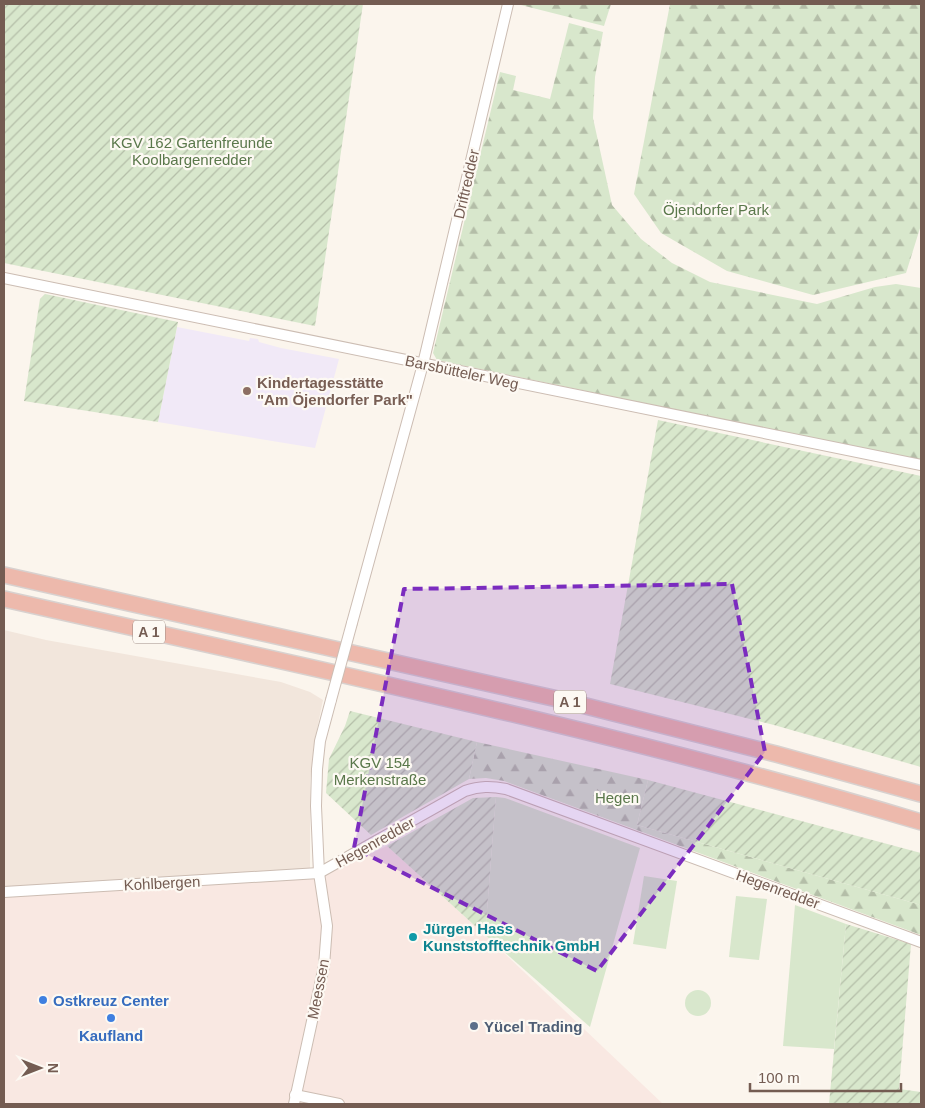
<svg xmlns="http://www.w3.org/2000/svg" width="925" height="1108" viewBox="0 0 925 1108" font-family="Arial,sans-serif">
  <style>
    .residential { fill: #f2e6dc }
    .commercial { fill: #f9e8e2 }
    .education { fill: #f1e9f7 }
    .green { fill: #d8e7cc }
    .forest { fill: url(#forest-firs) }
    .garden { fill: url(#garden-furrows) }
    .lines { fill: none; stroke-linecap: round; stroke-linejoin: round }
    .minor-casing { stroke: #ccbdb3; stroke-width: 12 }
    .highway-casing { stroke: #d8d1cf; stroke-width: 18 }
    .minor { stroke: #fff; stroke-width: 10 }
    .highway { stroke: #edb9ac; stroke-width: 15 }
    .minor-bridge-casing { stroke: #ccbdb3; stroke-width: 12; stroke-linecap: butt }
    .minor-bridge { stroke: #fff; stroke-width: 10 }
    .marked { fill: #7b2cbf; fill-opacity: 0.2; stroke: #7b2cbf; stroke-width: 4; stroke-dasharray: 10 6; stroke-linejoin: round }
    .education-dot { fill: #8d6e63; stroke: #fdf9f3; stroke-width: 2 }
    .culture-dot { fill: #0f9aa8; stroke: #fdf9f3; stroke-width: 2 }
    .shop-dot { fill: #3f7fe0; stroke: #fdf9f3; stroke-width: 2 }
    .service-dot { fill: #5c6f8a; stroke: #fdf9f3; stroke-width: 2 }
    .labels { text-anchor: middle; dominant-baseline: central; stroke-width: 4.5; stroke-linejoin: round; paint-order: stroke }
    .shield { fill: #fdf9f3; stroke: #9d8b82; stroke-width: 1 }
    .shield-label { font-size: 14px; font-weight: bold; fill: #745c52 }
    .park-label { font-size: 15px; fill: #5a784b; stroke: #fdf9f3 }
    .street-label { font-size: 15px; fill: #745c52; stroke: #fdf9f3 }
    .education-label { font-size: 15px; font-weight: bold; fill: #785e54; stroke: #fdf9f3; text-anchor: start }
    .culture-label { font-size: 15px; font-weight: bold; fill: #0d838f; stroke: #fdf9f3; text-anchor: start }
    .shop-label { font-size: 15px; font-weight: bold; fill: #366cbe; stroke: #fdf9f3; text-anchor: start }
    .service-label { font-size: 15px; font-weight: bold; fill: #4e5e75; stroke: #fdf9f3; text-anchor: start }
  </style>
  <defs>
    <pattern id="forest-firs" width="22" height="20" patternUnits="userSpaceOnUse" patternTransform="scale(1.25)"><rect width="22" height="20" fill="#d8e7cc"/><path d="M5 1l3.5 6h-7zM16 11l3.5 6h-7z" fill="#b4bea8"/></pattern>
    <pattern id="garden-furrows" width="10" height="10" patternUnits="userSpaceOnUse" patternTransform="scale(1.25)"><rect width="10" height="10" fill="#d8e7cc"/><path d="M-1 1l2-2M0 10L10 0M9 11l2-2" fill="none" stroke="#b4bea8"/></pattern>
  </defs>
  <rect width="100%" height="100%" fill="#fbf5ed"/>
  <!-- residential -->
  <polygon class="residential" points="4,630 46,640 281,682 310,692 323,700 314,744 310,781 310,869 4,887"/>
  <!-- commercial -->
  <polygon class="commercial" points="387,846 485,935 663,1104 4,1104 4,896 318,878"/>
  <!-- education -->
  <polygon class="education" points="177,327 249,341 250,338 258,339 259,342 281,348 339,359 315,448 158,422"/>
  <!-- green -->
  <g class="green">
    <polygon points="496,797 505,798 640,848 590,1027 485,935"/>
    <polygon points="644,876 677,881 666,949 633,944"/>
    <polygon points="736,896 767,899 759,960 729,957"/>
    <polygon points="795,905 846,924 834,1049 783,1046"/>
    <circle cx="698" cy="1003" r="13"/>
  </g>
  <!-- forest -->
  <g class="forest">
    <polygon points="517,4 611,4 604,26"/>
    <polygon points="670,4 921,4 921,225 906,273 813,295 727,271 661,233 634,194"/>
    <polygon points="569,23 603,32 595,77 593,118 612,205 641,239 672,263 710,282 817,304 875,287 896,284 921,288 921,461 437,360 433,353 500,72 516,76 513,90 550,99"/>
    <polygon points="477,742 648,780 637,825 921,905 921,935 504,781 486,778 469,779"/>
  </g>
  <!-- garden -->
  <g class="garden">
    <polygon points="4,4 363,4 315,326 4,263"/>
    <polygon points="45,294 178,322 158,422 24,401 40,299"/>
    <polygon points="658,420 921,476 921,767 774,725 610,684"/>
    <polygon points="350,711 477,742 469,779 371,835 326,793 329,759 345,726"/>
    <polygon points="648,780 921,853 921,905 637,825"/>
    <polygon points="496,797 485,935 387,846 473,798"/>
    <polygon points="846,924 911,944 899,1089 921,1092 921,1104 829,1104"/>
  </g>
  <g class="lines">
    <defs>
      <g id="minor">
        <polyline points="4,278 921,465"/>
        <polyline points="352,623 423,364 508,4"/>
        <path d="M4,892L319,873L465,791C480,786 491,786 506,789L921,942"/>
        <polyline points="295,1095 339,1104"/>
        <polyline points="294,1104 324,966 327,926 319,873 316,806 317,769 320,741 331,700"/>
      </g>
      <g id="highway">
        <polyline points="4,575 562,700 776,754 921,794"/>
        <path d="M4,599C311,668 620,732 921,822"/>
      </g>
    </defs>
    <!-- minor casing -->
    <use href="#minor" class="minor-casing"/>
    <!-- highway casing -->
    <use href="#highway" class="highway-casing"/>
    <!-- minor -->
    <use href="#minor" class="minor"/>
    <!-- highway -->
    <use href="#highway" class="highway"/>
    <defs>
      <polyline id="minor-bridge" points="331,700 352,623"/>
    </defs>
    <!-- minor-bridge casing -->
    <use href="#minor-bridge" class="minor-bridge-casing"/>
    <!-- minor-bridge -->
    <use href="#minor-bridge" class="minor-bridge"/>
  </g>
  <!-- marked area -->
  <path class="marked" d="M732,584L765,752L597,971L354,848L404,589Z"/>
  <!-- markers -->
  <circle class="education-dot" cx="247" cy="391" r="5"/>
  <circle class="culture-dot" cx="413" cy="937" r="5"/>
  <g class="shop-dot">
    <circle cx="43" cy="1000" r="5"/>
    <circle cx="111" cy="1018" r="5"/>
  </g>
  <circle class="service-dot" cx="474" cy="1026" r="5"/>
  <g class="labels">
    <!-- shield labels -->
    <g class="shield">
      <rect x="133" y="620.5" width="32" height="23" rx="4"/>
      <rect x="554" y="690.5" width="32" height="23" rx="4"/>
    </g>
    <g class="shield-label">
      <text x="149" y="632">A 1</text>
      <text x="570" y="702">A 1</text>
    </g>
    <!-- park labels -->
    <g class="park-label">
      <text x="192" y="142">KGV 162 Gartenfreunde<tspan x="192" dy="17">Koolbargenredder</tspan></text>
      <text x="716" y="209">Öjendorfer Park</text>
      <text x="380" y="762">KGV 154<tspan x="380" dy="17">Merkenstraße</tspan></text>
      <text x="617" y="797">Hegen</text>
    </g>
    <!-- street labels -->
    <g class="street-label">
      <text transform="translate(466 184) rotate(-77)">Driftredder</text>
      <text transform="translate(462 372) rotate(12)">Barsbütteler Weg</text>
      <text transform="translate(375 842) rotate(-29)">Hegenredder</text>
      <text transform="translate(162 883) rotate(-3)">Kohlbergen</text>
      <text transform="translate(778 889) rotate(20)">Hegenredder</text>
      <text transform="translate(318 989) rotate(-79)">Meessen</text>
    </g>
    <!-- education labels -->
    <g class="education-label">
      <text x="257" y="382">Kindertagesstätte<tspan x="257" dy="17">"Am Öjendorfer Park"</tspan></text>
    </g>
    <!-- culture labels -->
    <g class="culture-label">
      <text x="423" y="928">Jürgen Hass<tspan x="423" dy="17">Kunststofftechnik GmbH</tspan></text>
    </g>
    <!-- shop labels -->
    <g class="shop-label">
      <text x="53" y="1000">Ostkreuz Center</text>
      <text x="111" y="1035" text-anchor="middle">Kaufland</text>
    </g>
    <!-- service labels -->
    <g class="service-label">
      <text x="484" y="1026">Yücel Trading</text>
    </g>
  </g>
  <!-- border -->
  <rect width="925" height="1108" fill="none" stroke="#745c52" stroke-width="10"/>
  <!-- north arrow -->
  <g transform="translate(40 1068) rotate(90)" stroke="#fdf9f3" stroke-width="4" paint-order="stroke">
  <path d="M0-4L9 19L0 12L-9 19Z" fill="#745c52"/>
  <text y="-8" font-size="14" font-weight="bold" text-anchor="middle" fill="#745c52">N</text>
  </g>
  <!-- scale -->
  <path d="M750 1083v8h151v-8" fill="none" stroke="#745c52" stroke-width="2.5"/>
  <text x="758" y="1083" font-size="15" fill="#745c52" stroke="#fdf9f3" stroke-width="4" paint-order="stroke">100 m</text>
</svg>
